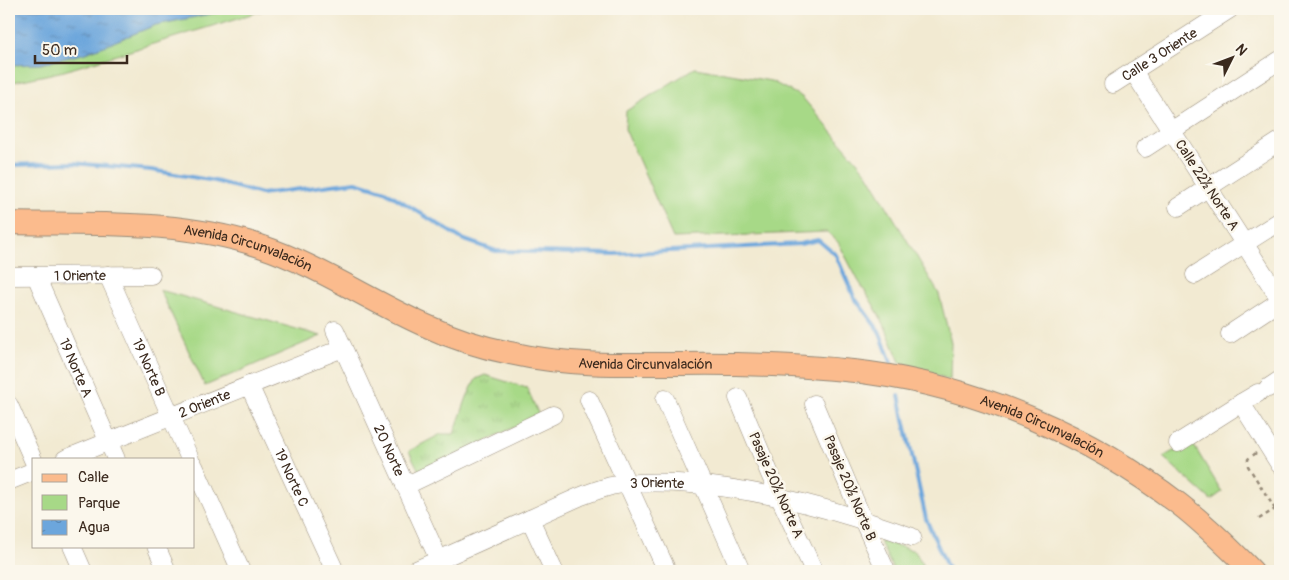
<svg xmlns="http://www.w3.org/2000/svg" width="1289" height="580" viewBox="0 0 1289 580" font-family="Pangolin,sans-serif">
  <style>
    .grass { fill: url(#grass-tufts); stroke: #718252 }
    .park { fill: #a7d987; stroke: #718252 }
    .water { fill: url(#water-ripples); stroke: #54687d }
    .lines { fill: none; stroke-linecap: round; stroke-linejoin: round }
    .stream { stroke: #6ca6dc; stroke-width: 4 }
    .minor-casing { stroke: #968a78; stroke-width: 19 }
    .major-casing { stroke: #968a78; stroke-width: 24 }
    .path { stroke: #968a78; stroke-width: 2.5; stroke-dasharray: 4 4; stroke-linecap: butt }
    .minor { stroke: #fff; stroke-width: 18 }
    .major { stroke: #fbbb8d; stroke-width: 22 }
    .labels { text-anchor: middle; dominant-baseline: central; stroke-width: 5; stroke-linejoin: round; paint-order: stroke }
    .street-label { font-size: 14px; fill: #3b2a1e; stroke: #fbf7ec }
  </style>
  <defs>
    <pattern id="grass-tufts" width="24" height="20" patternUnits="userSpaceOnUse" patternTransform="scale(1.25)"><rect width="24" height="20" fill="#a7d987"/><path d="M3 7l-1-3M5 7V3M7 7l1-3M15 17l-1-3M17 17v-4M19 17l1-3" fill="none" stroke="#91ba74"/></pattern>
    <pattern id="water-ripples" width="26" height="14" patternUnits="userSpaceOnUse" patternTransform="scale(1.25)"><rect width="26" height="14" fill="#6ca6dc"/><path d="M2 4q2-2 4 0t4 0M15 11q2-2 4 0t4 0" fill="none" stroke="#5a87b2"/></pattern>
  </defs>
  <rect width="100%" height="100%" fill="#fbf7ec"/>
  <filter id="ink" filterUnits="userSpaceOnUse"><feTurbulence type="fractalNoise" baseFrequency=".02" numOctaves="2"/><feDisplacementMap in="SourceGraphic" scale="10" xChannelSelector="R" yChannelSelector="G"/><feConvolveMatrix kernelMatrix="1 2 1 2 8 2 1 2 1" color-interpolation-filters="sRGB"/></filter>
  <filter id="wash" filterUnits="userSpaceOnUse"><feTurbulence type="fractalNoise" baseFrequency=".0096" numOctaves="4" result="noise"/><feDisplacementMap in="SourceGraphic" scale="20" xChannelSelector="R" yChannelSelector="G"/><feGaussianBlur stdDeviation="1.12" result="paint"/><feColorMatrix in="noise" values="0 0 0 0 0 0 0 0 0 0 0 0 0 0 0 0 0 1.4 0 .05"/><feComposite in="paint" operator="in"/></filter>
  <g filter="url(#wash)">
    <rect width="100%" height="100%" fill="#f2ead2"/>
    <!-- grass -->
    <polygon class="grass" points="485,375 527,388 539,415 420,473 409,451 441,434 454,434 467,397 476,379"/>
    <!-- park -->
    <g class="park">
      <polygon points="9,9 268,9 64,71 9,83"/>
      <polygon points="695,68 771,81 802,97 867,173 939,294 951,343 950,380 900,362 884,324 873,304 858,280 838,242 827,232 673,238 625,129 626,111"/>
      <polygon points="160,290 321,336 205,386"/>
      <polygon points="1191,441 1222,492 1211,500 1163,457"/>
      <polygon points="879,540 915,551 926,571 894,571"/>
    </g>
    <!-- water -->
    <polygon class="water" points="9,9 235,9 156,25 86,53 41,64 9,65"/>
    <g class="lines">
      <!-- stream -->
      <g class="stream">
        <polyline points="9,165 73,163 151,170 215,181 261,194 356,182 385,191 462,239 496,251 615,254 800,244 818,240 836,255 854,297 879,331 891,362"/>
        <polyline points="899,396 926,519 949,571"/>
      </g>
    </g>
  </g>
  <g filter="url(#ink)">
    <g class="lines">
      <defs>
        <g id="minor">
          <polyline points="1133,71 1280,299"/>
          <path id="s1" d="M1113,84L1230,9"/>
          <polyline points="1145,148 1280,60"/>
          <polyline points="1178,207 1280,141"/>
          <path id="s2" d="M108,275L190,459"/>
          <polyline points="1195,275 1280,221"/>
          <path id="s3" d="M9,276L151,275"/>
          <path id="s4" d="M36,276L116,459"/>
          <path id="s5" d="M335,330L444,571"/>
          <polyline points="1230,334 1280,301"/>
          <path id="s6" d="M249,385L335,571"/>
          <polyline points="1268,388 1280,380"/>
          <polyline points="738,398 780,498 814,571"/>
          <polyline points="665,399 741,571"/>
          <polyline points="589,400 667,571"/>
          <polyline points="1241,403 1280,465"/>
          <polyline points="814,404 863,520 886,571"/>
          <polyline points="9,405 34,462"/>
          <polyline points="1178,443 1241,403 1258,393"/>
          <path id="s7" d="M65,459L343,348"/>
          <polyline points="194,466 241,571"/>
          <polyline points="9,481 34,471"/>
          <polyline points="405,486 553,415"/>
          <polyline points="530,519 554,571"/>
          <polyline points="72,546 83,571"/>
          <polyline points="156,546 167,571"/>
          <path id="s8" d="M414,571L579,497C589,493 600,489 611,486C637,481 664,482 691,484C767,490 840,511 912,537"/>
        </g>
        <g id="major">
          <path id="s9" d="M9,223C93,225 179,219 260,246C317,265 367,299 422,324C450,337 480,347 510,353C584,370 661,362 736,364C780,365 825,367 869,373C980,388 1090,436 1179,504C1205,524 1229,548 1252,571"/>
        </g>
      </defs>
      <!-- minor casing -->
      <use href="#minor" class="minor-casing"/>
      <!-- major casing -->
      <use href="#major" class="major-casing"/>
      <!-- path -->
      <g class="path">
        <polyline points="1256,453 1248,459 1248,466 1275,509"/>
        <polyline points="1259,519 1280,506"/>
      </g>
      <!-- minor -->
      <use href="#minor" class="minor"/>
      <!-- major -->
      <use href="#major" class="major"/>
    </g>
  </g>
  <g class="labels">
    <!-- street labels -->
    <g class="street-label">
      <text stroke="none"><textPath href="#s1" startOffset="55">Calle 3 Oriente</textPath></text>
      <text transform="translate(1207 185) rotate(57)">Calle 22½ Norte A</text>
      <text stroke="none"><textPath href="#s9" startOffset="242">Avenida Circunvalación</textPath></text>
      <text stroke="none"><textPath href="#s3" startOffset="71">1 Oriente</textPath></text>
      <text stroke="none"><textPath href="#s9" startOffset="662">Avenida Circunvalación</textPath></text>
      <text stroke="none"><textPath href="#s4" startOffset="100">19 Norte A</textPath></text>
      <text stroke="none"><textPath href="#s2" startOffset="101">19 Norte B</textPath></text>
      <text stroke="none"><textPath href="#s7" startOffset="150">2 Oriente</textPath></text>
      <text stroke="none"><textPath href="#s9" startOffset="1068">Avenida Circunvalación</textPath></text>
      <text stroke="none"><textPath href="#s5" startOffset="132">20 Norte</textPath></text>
      <text stroke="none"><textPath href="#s6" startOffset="102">19 Norte C</textPath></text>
      <text stroke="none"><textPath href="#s8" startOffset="261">3 Oriente</textPath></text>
      <text transform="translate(776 485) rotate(66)">Pasaje 20½ Norte A</text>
      <text transform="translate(850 488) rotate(67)">Pasaje 20½ Norte B</text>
    </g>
  </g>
  <!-- margin -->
  <rect width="1289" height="580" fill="none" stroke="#fbf7ec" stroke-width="30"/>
  <!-- legend -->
  <rect x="32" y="458" width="162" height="90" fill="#fbf7ec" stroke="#aea59a"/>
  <rect x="42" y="474" width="25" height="8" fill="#fbbb8d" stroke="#aea59a"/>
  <text x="78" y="482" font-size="15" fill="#3b2a1e">Calle</text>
  <rect x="42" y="495" width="25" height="15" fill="#a7d987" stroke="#aea59a"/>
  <text x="78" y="508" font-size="15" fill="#3b2a1e">Parque</text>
  <rect x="42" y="520" width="25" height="15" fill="url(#water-ripples)" stroke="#aea59a"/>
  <text x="78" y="532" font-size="15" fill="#3b2a1e">Agua</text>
  <!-- north arrow -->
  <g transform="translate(1232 58) rotate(48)" stroke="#fbf7ec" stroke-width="4" paint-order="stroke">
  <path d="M0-4L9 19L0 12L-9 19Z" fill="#3b2a1e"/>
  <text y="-8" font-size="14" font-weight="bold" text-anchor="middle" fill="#3b2a1e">N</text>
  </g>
  <!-- scale -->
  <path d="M35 55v8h92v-8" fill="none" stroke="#3b2a1e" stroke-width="2.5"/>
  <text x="42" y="55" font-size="15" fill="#3b2a1e" stroke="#fbf7ec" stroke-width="4" paint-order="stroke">50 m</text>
</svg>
